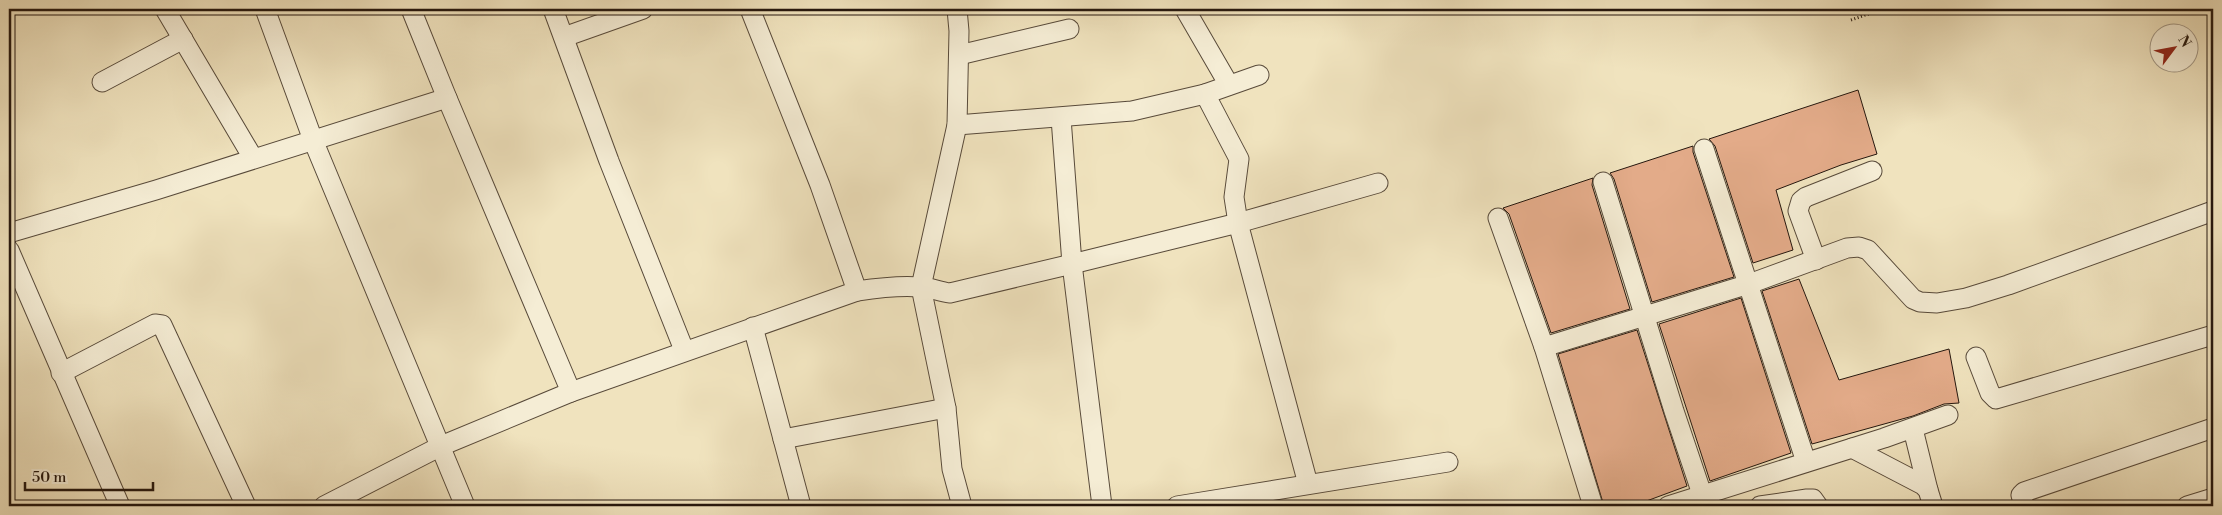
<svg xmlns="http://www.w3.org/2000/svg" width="2222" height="515" viewBox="0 0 2222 515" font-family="'Libre Bodoni',serif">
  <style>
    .building { fill: #e3ab89; stroke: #25170e }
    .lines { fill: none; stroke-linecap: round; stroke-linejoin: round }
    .minor-casing { stroke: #584a3a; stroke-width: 21 }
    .path { stroke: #25170e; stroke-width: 3; stroke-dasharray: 1 2.5; stroke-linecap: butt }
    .minor { stroke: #f5edd5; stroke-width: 19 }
  </style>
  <rect width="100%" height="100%" fill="#f0e3be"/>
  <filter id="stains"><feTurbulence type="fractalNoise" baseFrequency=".004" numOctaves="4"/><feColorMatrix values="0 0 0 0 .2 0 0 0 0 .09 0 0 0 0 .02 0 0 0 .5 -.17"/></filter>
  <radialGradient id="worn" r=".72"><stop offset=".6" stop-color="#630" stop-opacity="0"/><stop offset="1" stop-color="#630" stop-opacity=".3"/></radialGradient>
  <!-- building -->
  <g class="building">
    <polygon points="1858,90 1877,154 1841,165 1776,190 1793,250 1753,263 1715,146 1709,139"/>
    <polygon points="1693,146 1693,152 1734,277 1652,302 1614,179 1610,173"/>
    <polygon points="1593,178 1592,185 1630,309 1551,333 1509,214 1503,208"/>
    <polygon points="1799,279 1839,380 1949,349 1959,403 1944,404 1913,416 1812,444 1762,291"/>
    <polygon points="1741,298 1791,453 1710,481 1659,324"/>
    <polygon points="1637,330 1687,486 1633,506 1604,506 1558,354"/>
  </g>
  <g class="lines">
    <defs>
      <g id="minor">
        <polyline points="165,9 253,158"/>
        <polyline points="265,9 313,140 465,506"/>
        <polyline points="553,9 609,161 684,350"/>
        <path d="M750,9L820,185L857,291C877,288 899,285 920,287C930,287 939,292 950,293L1072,264L1102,506"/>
        <polyline points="957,9 959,31 957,125 921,287 946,408 952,469 962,506"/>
        <polyline points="1185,9 1229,85"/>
        <polyline points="564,37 643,9"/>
        <polyline points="959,55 1069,29"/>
        <polyline points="102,82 183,39"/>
        <polyline points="1205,94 1239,159 1234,197 1238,223 1308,484"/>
        <polyline points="1061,118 1072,264 1238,223 1378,183"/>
        <polyline points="957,125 1132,111 1205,94 1259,75"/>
        <polyline points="1704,149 1806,462"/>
        <polyline points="1603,182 1674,411 1706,506"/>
        <polyline points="1498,218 1544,347 1593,506"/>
        <polyline points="9,233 156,190 447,98"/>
        <polyline points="9,250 120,506"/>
        <polyline points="1816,260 1798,211 1801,201 1806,197 1872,171"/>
        <polyline points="753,327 801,506"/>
        <polyline points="1544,347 1749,284 1847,248 1859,247 1868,250 1913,299 1920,302 1937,303 1966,298 2008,285 2213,211"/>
        <polyline points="1976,357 1990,393 1996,399 2213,335"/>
        <polyline points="61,373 155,324 162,325 246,506"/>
        <polyline points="571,392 857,291"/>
        <polyline points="1913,429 1928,490"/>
        <polyline points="783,439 946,408"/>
        <polyline points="1852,448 1923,485 1928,490 1933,506"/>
        <polyline points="324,506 441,446 571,392 447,98 411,9"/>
        <polyline points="1177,506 1448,462"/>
        <polyline points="1668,506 1884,438 1948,415"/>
        <polyline points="1760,506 1807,499 1813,499 1818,506"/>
        <polyline points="2024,506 2021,495 2024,492 2213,428"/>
        <polyline points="2187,506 2213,498"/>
      </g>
    </defs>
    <!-- minor casing -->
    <use href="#minor" class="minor-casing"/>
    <!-- path -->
    <polyline class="path" points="1851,20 1883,9"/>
    <!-- minor -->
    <use href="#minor" class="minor"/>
  </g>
  <!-- margin -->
  <rect width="2222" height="515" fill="none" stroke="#f0e3be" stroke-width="30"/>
  <rect x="10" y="10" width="2202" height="495" fill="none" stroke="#25170e" stroke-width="2.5"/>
  <rect x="15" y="15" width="2192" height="485" fill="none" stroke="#25170e"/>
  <!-- north arrow -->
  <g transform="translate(2174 48) rotate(58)"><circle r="24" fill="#f5edd5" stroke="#a29785"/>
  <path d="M0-4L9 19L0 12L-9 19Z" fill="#8f2418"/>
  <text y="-8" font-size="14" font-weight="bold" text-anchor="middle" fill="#25170e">N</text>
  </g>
  <!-- scale -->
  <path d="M25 482v8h128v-8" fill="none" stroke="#25170e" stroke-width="2.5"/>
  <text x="32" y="482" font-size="15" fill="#25170e" stroke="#f5edd5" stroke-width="4" paint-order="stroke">50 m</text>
  <rect width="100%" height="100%" filter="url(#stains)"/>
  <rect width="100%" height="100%" fill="url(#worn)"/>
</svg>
